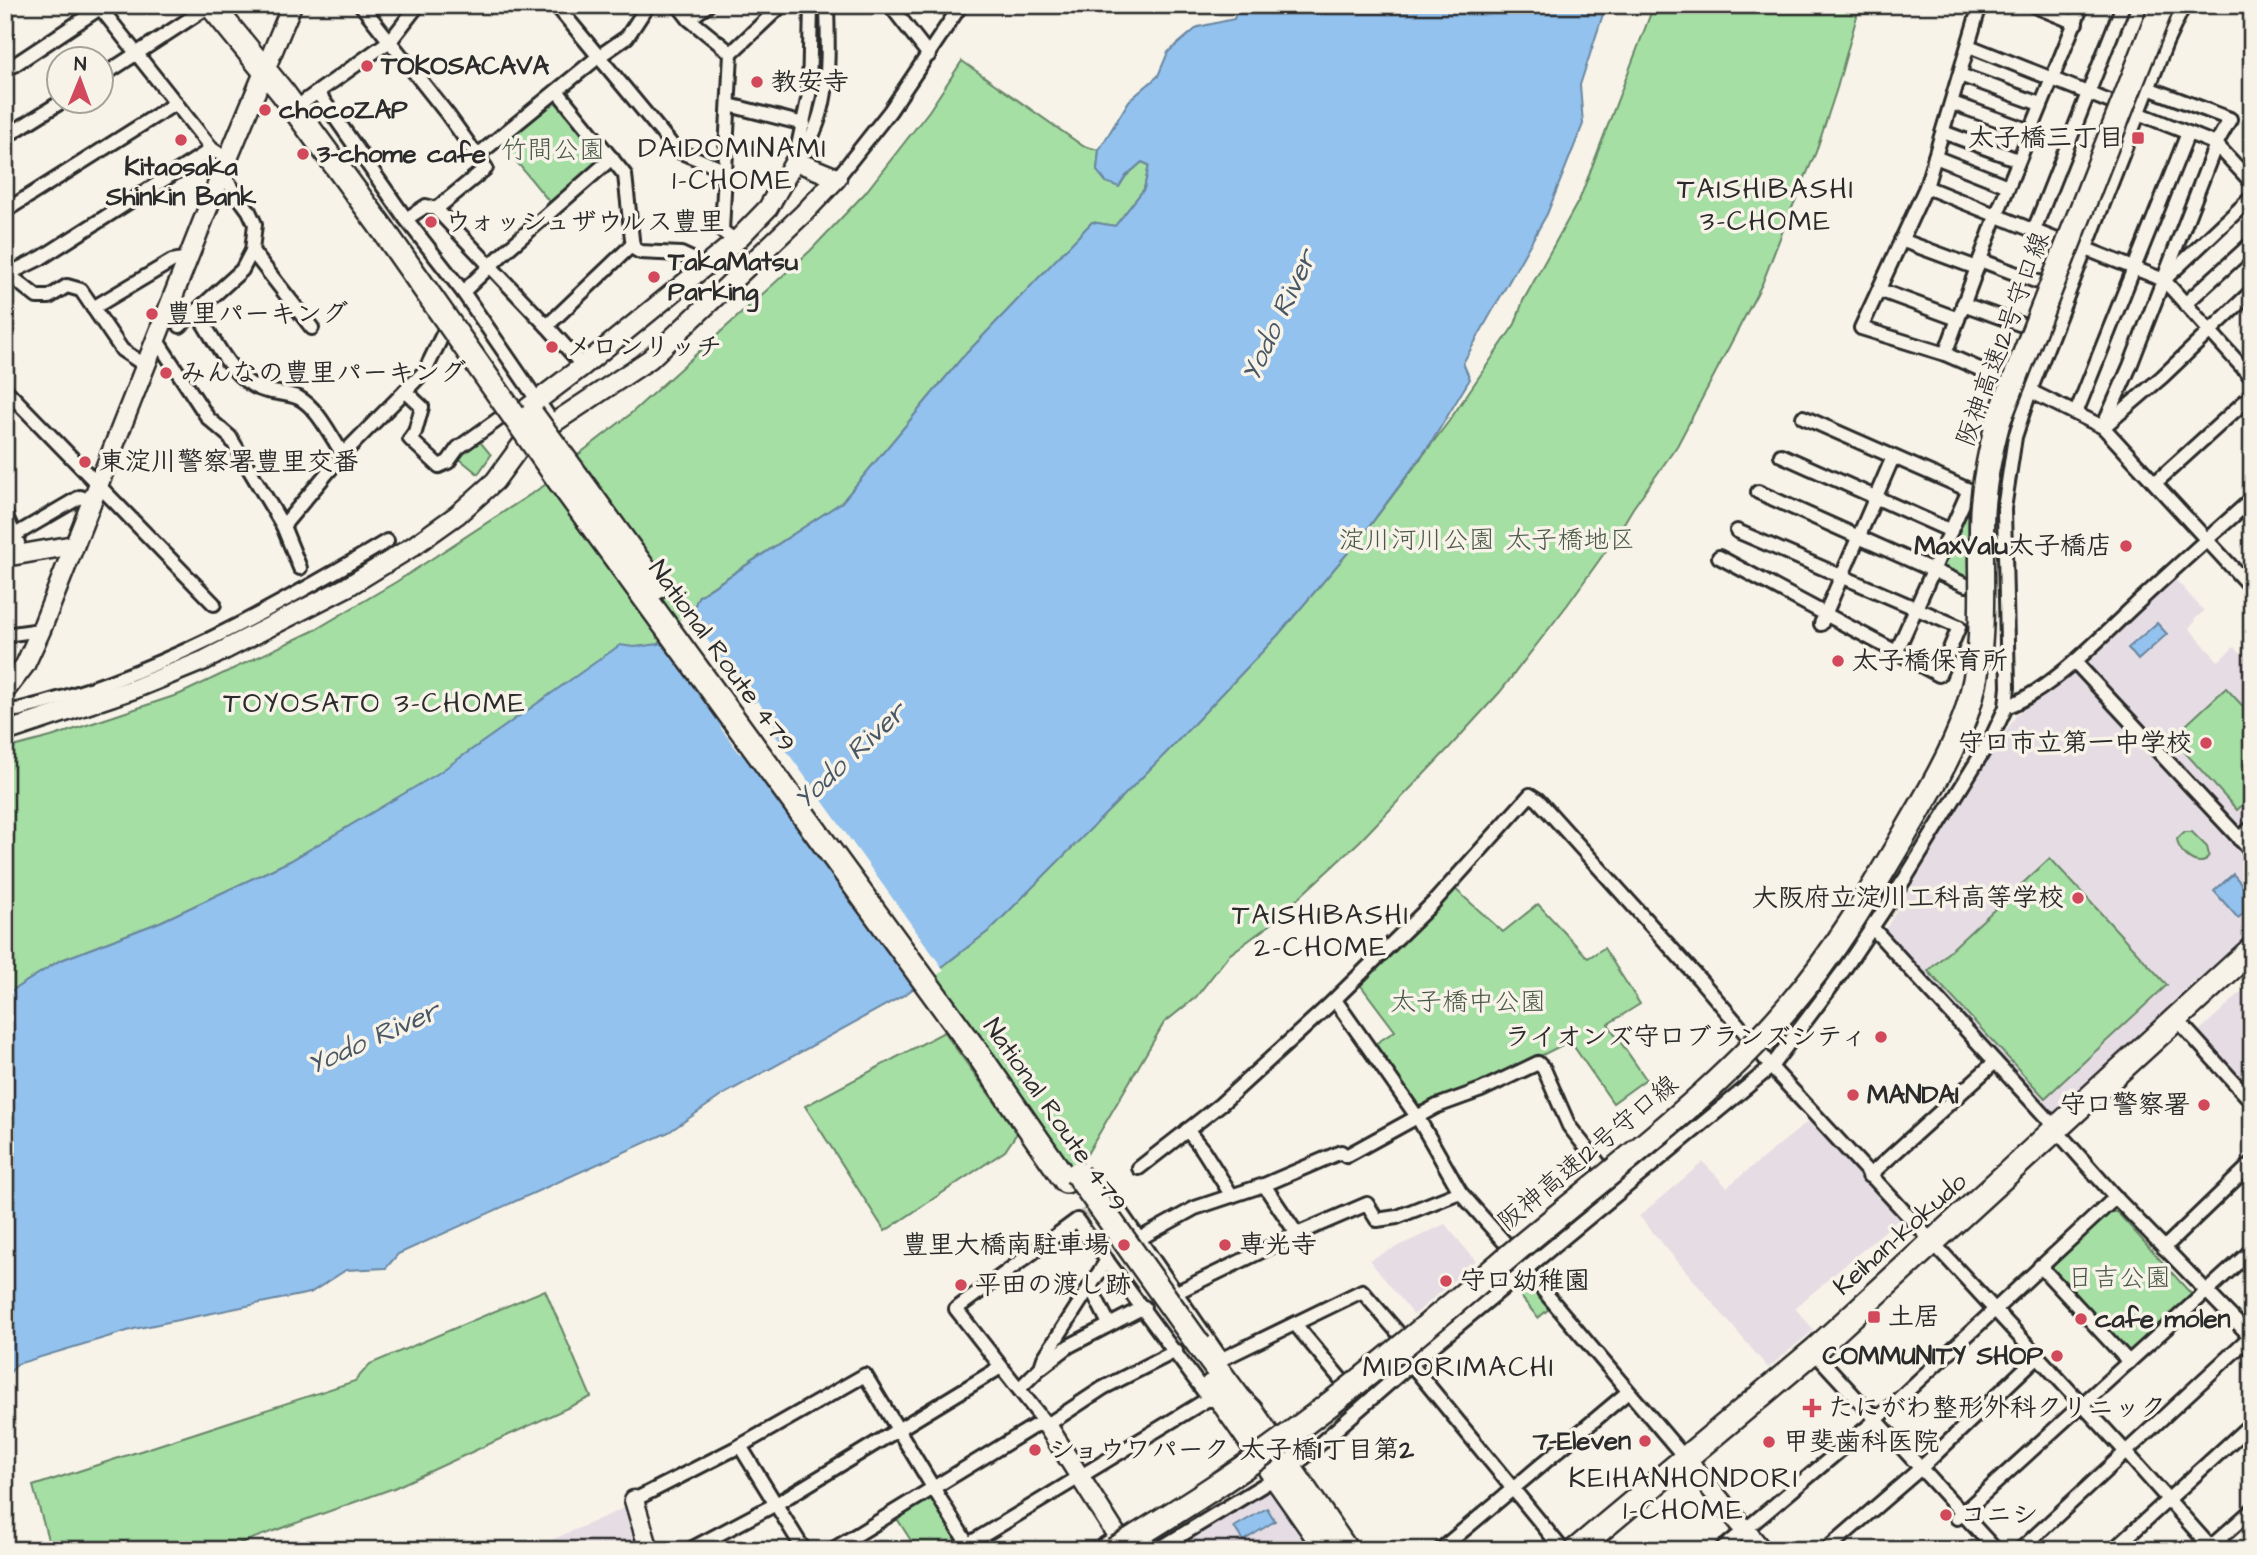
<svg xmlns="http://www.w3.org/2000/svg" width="2257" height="1555" viewBox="0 0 2257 1555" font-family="'Architects Daughter','Klee One',sans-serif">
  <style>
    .built { fill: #e6dde4 }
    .green { fill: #a5dfa4; stroke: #688568; stroke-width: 2 }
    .water { fill: #93c2ee; stroke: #6986a0; stroke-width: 2 }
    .pier { fill: #f7f3e8 }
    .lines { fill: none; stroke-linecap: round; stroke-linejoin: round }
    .street-tunnel { stroke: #cecbc2; stroke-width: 12; stroke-dasharray: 12 6; stroke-linecap: butt }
    .street-casing { stroke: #2b2b2b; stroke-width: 18 }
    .secondary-casing { stroke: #2b2b2b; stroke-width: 23 }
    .highway-casing { stroke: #2b2b2b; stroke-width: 28 }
    .street { stroke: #f7f3e8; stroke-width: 12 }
    .secondary { stroke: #f7f3e8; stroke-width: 18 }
    .highway { stroke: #f7f3e8; stroke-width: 23 }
    .highway-bridge-casing { stroke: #2b2b2b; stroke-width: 28; stroke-linecap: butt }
    .highway-bridge { stroke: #f7f3e8; stroke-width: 23 }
    .poi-dot { fill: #d1495b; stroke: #f7f3e8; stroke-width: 2.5 }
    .labels { text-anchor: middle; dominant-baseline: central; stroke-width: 7; stroke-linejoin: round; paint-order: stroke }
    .poi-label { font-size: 26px; font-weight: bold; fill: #2b2b2b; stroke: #f7f3e8; text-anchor: start }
    .park-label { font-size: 26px; fill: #4a5849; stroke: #f7f3e8 }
    .street-label { font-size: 26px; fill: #2b2b2b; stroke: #f7f3e8 }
    .neighbourhood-label { font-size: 28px; letter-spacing: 2px; fill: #2b2b2b; stroke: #f7f3e8 }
    .water-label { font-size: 28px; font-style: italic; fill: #4a5866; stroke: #f7f3e8 }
  </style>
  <rect width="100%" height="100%" fill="#f7f3e8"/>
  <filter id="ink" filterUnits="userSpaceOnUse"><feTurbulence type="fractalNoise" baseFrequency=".0143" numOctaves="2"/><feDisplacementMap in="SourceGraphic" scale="14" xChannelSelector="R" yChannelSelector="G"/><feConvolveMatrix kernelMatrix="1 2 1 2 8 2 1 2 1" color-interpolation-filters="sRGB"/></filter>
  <g filter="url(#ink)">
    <!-- built -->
    <g class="built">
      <polygon points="2175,579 2204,611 2194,620 2195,622 2189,628 2218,661 2234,647 2252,665 2252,821 2242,830 2085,661"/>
      <polygon points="2073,672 2252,866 2252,930 2053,1115 1885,930 1966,793 2017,714"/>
      <polygon points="2252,982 2252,1096 2198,1037 2199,1031"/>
      <polygon points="1810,1120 1899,1219 1795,1308 1814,1330 1768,1368 1639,1216 1703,1162 1727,1187"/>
      <polygon points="1445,1224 1476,1261 1414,1315 1369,1260"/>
      <polygon points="1268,1491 1272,1492 1313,1550 1173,1550"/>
      <polygon points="631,1505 642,1550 529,1550"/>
    </g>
    <!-- green -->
    <g class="green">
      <polygon points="1654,5 1860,5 1837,88 1816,152 1789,215 1762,284 1677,446 1633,508 1615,538 1568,604 1500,692 1448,749 1360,841 1267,927 1229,955 1196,997 1164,1023 1073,1178 929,977 990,930 1165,754 1278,635 1362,536 1449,421 1515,324 1523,301 1580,198"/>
      <polygon points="962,61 1083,146 1099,150 1097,171 1126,176 1142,162 1149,165 1144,189 1115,226 1092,222 961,359 842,502 699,596 691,616 659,644 290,861 160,922 59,961 5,995 5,749 51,737 180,694 313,631 396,582 551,481 574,458 628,416 810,251 865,193 929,111"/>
      <polygon points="554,101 559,102 605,156 552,205 502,144"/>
      <polygon points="477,438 491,455 478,474 456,456"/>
      <polygon points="1963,512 1968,513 1969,581 1941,570 1940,561"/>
      <polygon points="2226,688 2252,716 2252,796 2237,810 2172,738"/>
      <path d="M2184,832H2192L2207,847L2209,855L2205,861C2193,866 2178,851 2177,839Z"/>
      <polygon points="2050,858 2167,985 2045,1098 1928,971"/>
      <polygon points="1453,887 1503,932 1538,904 1588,958 1604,948 1640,1004 1608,1024 1646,1079 1613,1103 1570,1041 1485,1084 1480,1083 1416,1111 1372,1046 1395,1031 1359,983"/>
      <polygon points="944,1032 1017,1133 1005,1151 885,1231 805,1106"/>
      <polygon points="2110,1212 2117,1212 2193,1296 2134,1352 2126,1352 2051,1272 2051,1265"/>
      <polygon points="1529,1282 1550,1308 1538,1318 1517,1292"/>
      <polygon points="545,1290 591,1397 394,1488 221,1550 51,1550 33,1486 355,1381 370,1364"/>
      <polygon points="929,1496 933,1497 960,1541 959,1546 952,1550 917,1550 896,1517"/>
    </g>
    <!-- water -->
    <g class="water">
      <polygon points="1238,5 1606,5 1580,85 1583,124 1547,214 1463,363 1470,379 1431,443 1362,536 1278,635 1165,754 990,930 906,994 724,1094 669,1132 398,1254 386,1268 346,1270 310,1293 134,1329 17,1364 5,1379 5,995 59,961 160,922 290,861 437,774 620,645 634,647 659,644 691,616 698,597 842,502 961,359 1092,222 1115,226 1144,189 1149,165 1142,162 1126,176 1119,187 1106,182 1097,171 1099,150 1129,101 1158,76 1168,52 1198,27 1234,19"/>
      <polygon points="2157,623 2167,634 2138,660 2128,648"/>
      <polygon points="2233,874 2252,896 2252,906 2238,918 2214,891"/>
      <polygon points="1267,1508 1275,1521 1243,1541 1234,1527"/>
    </g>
    <!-- pier -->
    <polygon class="pier" points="688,613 753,703 758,701 777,728 773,732 944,970 912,994 916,990 745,752 740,754 720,727 725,724 662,636"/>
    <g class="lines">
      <!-- street-tunnel -->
      <polyline class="street-tunnel" points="1077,1220 1102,1202"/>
      <defs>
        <g id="street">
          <polyline points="98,5 212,149 218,153"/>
          <polyline points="361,5 448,115 486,168 436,209"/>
          <polyline points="556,5 676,150 724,170"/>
          <polyline points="678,5 689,19 731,53"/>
          <polyline points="890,5 929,55"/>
          <polyline points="1980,5 1926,187 1861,328 1945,354 2030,391 2103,427 2252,589"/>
          <polyline points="2032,5 2076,23"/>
          <polyline points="689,19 708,5"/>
          <polyline points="1969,46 2216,144 2252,183"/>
          <polyline points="5,71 100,8"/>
          <polyline points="1960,75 2040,104"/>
          <polyline points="102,76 211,5"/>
          <polyline points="557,91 625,175 633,248 640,252 681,254 707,266"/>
          <polyline points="318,93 406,219 463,292 553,423"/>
          <polyline points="305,101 391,40 418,5"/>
          <polyline points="1952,103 2030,131"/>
          <polyline points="729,105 804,124"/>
          <polyline points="1943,132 2018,160"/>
          <polyline points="5,137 61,102"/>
          <polyline points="478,155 598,57 627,37 648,5"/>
          <polyline points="1935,157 2008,186"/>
          <polyline points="795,160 809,95 811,5"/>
          <path d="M795,161C833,120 828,57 827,5"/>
          <polyline points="837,178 890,111 961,5"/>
          <polyline points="1926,187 2062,242"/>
          <polyline points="5,211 176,103"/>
          <polyline points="406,219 426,206 436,209 547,326 583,366"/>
          <polyline points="2034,230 2123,5"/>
          <polyline points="1901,240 1977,268"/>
          <polyline points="736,241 722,231 731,53 782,5"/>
          <polyline points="2081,247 2164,280 2252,378"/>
          <polyline points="252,251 312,328"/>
          <polyline points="1980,260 2046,285"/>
          <polyline points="5,268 8,274 37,297 49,297 67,286 81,290 122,350 146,366"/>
          <polyline points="8,274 41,258 212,149"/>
          <polyline points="2166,278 2252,197"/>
          <polyline points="1879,290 1958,319"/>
          <polyline points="463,292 508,249 612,158"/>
          <polyline points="1963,304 2028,327"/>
          <polyline points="2185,304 2252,243"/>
          <polyline points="93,308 172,261 188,258"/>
          <path d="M196,312C213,336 226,369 252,385C267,395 284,391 299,398C318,408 331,437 343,454"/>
          <polyline points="180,326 242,270 252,251 255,224 249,211 222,174"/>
          <polyline points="547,326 633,244"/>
          <polyline points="156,339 208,418 230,437 283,526 343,454 425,371 444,332"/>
          <polyline points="1945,354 1997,214 2082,5"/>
          <polyline points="5,389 214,604"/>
          <polyline points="405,391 422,407 415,432 410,439 439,466 448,462 458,448 503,416"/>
          <polyline points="2076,413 2188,133"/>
          <polyline points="1803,417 1969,490 1977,490"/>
          <polyline points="2106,425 2162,377 2252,291"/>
          <polyline points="2103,427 2130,366 2216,144 2230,119 2148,88"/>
          <polyline points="1781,455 1951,531"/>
          <polyline points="2155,483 2252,395"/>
          <polyline points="1758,492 1966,585"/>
          <polyline points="5,514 18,543"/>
          <polyline points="283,526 300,568"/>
          <polyline points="15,535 80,497 92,501"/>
          <polyline points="1719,557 1939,675 1959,627 1737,531"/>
          <polyline points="1821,624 1893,457"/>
          <polyline points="5,635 41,630"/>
          <polyline points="1896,653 1969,490"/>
          <polyline points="2075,662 2252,852"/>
          <path d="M2006,707C2051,690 2097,641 2132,608C2171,571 2212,535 2252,499"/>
          <path d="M5,710C11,709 15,711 21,709C151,678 273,609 387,541"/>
          <polyline points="2239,839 2252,827"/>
          <polyline points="1868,923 2057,1129"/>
          <polyline points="1335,1000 1418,1118 1460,1192 1506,1244 1526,1270 1685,1458"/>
          <polyline points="2184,1027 2252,1102"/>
          <polyline points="1187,1130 1203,1150 1232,1196"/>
          <polyline points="2064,1139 2119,1201 2252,1338"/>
          <polyline points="1139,1168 1221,1104 1328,1006 1433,903 1530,795 1538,800 1700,980 1752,1041 1771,1067 2126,1452 2213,1550"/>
          <polyline points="1869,1176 1995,1062"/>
          <polyline points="1264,1185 1297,1234"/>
          <polyline points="1110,1197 1221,1358"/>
          <polyline points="1139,1239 1195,1208 1264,1185 1341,1152 1346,1156 1437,1106 1481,1090 1538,1063 1544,1069 1569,1126 1603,1169"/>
          <polyline points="2164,1248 2252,1163"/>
          <polyline points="2040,1266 2129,1362"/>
          <polyline points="1090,1286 1109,1324"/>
          <polyline points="1177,1292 1297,1234 1367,1204 1377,1220 1397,1217 1460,1192"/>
          <polyline points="1295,1324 1344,1383"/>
          <polyline points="1813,1351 1996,1550"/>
          <polyline points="1406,1358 1563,1550"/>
          <polyline points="1222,1359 1362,1291 1401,1336"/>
          <polyline points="1042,1367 1069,1346 1144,1307"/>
          <polyline points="1019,1389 1041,1367 1044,1358 1107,1260"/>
          <polyline points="1047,1425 956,1309 1077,1220 1210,1400"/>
          <polyline points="740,1446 804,1550"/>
          <polyline points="1291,1469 1411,1364 1771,1067 1843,971 1906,877 1992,737 2006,707 2008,687 2004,509 2015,437 2030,391 2166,43 2184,5"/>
          <polyline points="634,1500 740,1446 865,1375 971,1550"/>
          <polyline points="1957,1518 2252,1250"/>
          <polyline points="689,1550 776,1504 1001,1367"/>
          <polyline points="832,1550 1036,1425 1047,1425 1103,1388 1176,1351"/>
          <polyline points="959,1550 1208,1399"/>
          <polyline points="1096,1550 1116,1537"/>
          <polyline points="1157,1550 1275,1478"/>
          <polyline points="1440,1550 1628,1392"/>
          <polyline points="1721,1550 1876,1420 2116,1197"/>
          <polyline points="1826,1550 1921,1468 2037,1357"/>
          <polyline points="2020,1550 2252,1335"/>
          <polyline points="2113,1550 2252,1423"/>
          <polyline points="2207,1550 2252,1510"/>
        </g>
        <g id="secondary">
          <polyline points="5,557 74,545"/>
          <polyline points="5,691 25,665 41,630 219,180 292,5"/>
          <polyline points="5,732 134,689 205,660 347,587 412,547 457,515 495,481 522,444 650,359 804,213 837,178 795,161 768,208 736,241 583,366 513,419"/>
          <polyline points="1047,1425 1118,1537"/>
          <polyline points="1685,1458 1762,1550"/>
          <polyline points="634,1500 649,1550"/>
        </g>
        <g id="highway">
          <polyline points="211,5 283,93 382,228"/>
          <polyline points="573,471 657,587"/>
          <polyline points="559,480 983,1061 1066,1181"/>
          <polyline points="1199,1345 1240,1400 1251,1411 1346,1550"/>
          <polyline points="1212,1386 1327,1550"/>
          <polyline points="1576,1550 1816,1349 2252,949"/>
        </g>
      </defs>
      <!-- street casing -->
      <use href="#street" class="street-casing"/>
      <!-- secondary casing -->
      <use href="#secondary" class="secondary-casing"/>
      <!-- highway casing -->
      <use href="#highway" class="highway-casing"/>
      <!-- street -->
      <use href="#street" class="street"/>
      <!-- secondary -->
      <use href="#secondary" class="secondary"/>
      <!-- highway -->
      <use href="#highway" class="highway"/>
      <defs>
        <g id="highway-bridge">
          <polyline points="382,228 559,480"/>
          <polyline points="532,415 573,471"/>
          <polyline points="1077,1174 1199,1345"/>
          <path d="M1114,1550C1176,1512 1239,1473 1297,1429C1374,1372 1447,1309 1520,1247C1612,1170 1713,1096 1790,1005C1833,955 1867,898 1900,842C1924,801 1950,759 1966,714C1989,647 1979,580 1982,511C1984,481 1990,452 1998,422L2162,5"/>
        </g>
      </defs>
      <!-- highway-bridge casing -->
      <use href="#highway-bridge" class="highway-bridge-casing"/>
      <!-- highway-bridge -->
      <use href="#highway-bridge" class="highway-bridge"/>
    </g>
  </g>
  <!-- markers -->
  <g class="poi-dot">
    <circle cx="367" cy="66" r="7"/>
    <circle cx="757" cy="82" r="7"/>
    <circle cx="265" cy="110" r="7"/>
    <rect x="2131" y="131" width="14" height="14" rx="3.5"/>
    <circle cx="181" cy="140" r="7"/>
    <circle cx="303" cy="154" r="7"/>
    <circle cx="431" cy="222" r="7"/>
    <circle cx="654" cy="277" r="7"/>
    <circle cx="152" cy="314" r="7"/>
    <circle cx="552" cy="347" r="7"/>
    <circle cx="166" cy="373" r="7"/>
    <circle cx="85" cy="462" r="7"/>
    <circle cx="2126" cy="546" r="7"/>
    <circle cx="1838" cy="661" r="7"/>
    <circle cx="2206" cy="743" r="7"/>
    <circle cx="2078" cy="898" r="7"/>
    <circle cx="1881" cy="1037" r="7"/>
    <circle cx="1853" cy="1095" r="7"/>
    <circle cx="2204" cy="1105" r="7"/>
    <circle cx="1124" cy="1245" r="7"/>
    <circle cx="1225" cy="1245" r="7"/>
    <circle cx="1446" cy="1281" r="7"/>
    <circle cx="961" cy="1285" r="7"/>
    <rect x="1867" y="1310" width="14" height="14" rx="3.5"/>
    <circle cx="2081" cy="1319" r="7"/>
    <circle cx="2057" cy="1356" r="7"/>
    <path d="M1808.5 1397.5h7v7h7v7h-7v7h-7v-7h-7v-7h7z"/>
    <circle cx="1645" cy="1441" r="7"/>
    <circle cx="1769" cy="1442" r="7"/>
    <circle cx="1035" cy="1450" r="7"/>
    <circle cx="1946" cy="1515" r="7"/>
  </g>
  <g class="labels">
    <!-- poi labels -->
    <g class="poi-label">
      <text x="381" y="66">TOKOSACAVA</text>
      <text x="771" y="82">教安寺</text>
      <text x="279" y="110">chocoZAP</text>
      <text x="2124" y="138" text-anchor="end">太子橋三丁目</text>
      <text x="317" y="154">3-chome cafe</text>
      <text x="181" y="167" text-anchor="middle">Kitaosaka<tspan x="181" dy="30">Shinkin Bank</tspan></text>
      <text x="445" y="222">ウォッシュザウルス豊里</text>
      <text x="668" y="262">TakaMatsu<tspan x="668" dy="30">Parking</tspan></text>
      <text x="166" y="314">豊里パーキング</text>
      <text x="566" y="347">メロンリッチ</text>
      <text x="180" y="373">みんなの豊里パーキング</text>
      <text x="99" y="462">東淀川警察署豊里交番</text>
      <text x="2112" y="546" text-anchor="end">MaxValu太子橋店</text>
      <text x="1852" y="661">太子橋保育所</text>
      <text x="2192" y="743" text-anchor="end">守口市立第一中学校</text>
      <text x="2064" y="898" text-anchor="end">大阪府立淀川工科高等学校</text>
      <text x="1867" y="1037" text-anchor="end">ライオンズ守口ブランズシティ</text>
      <text x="1867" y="1095">MANDAI</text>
      <text x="2190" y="1105" text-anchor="end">守口警察署</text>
      <text x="1110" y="1245" text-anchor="end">豊里大橋南駐車場</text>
      <text x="1239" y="1245">専光寺</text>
      <text x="1460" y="1281">守口幼稚園</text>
      <text x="975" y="1285">平田の渡し跡</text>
      <text x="1888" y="1317">土居</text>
      <text x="2095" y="1319">cafe molen</text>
      <text x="2043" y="1356" text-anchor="end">COMMUNITY SHOP</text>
      <text x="1828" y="1408">たにがわ整形外科クリニック</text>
      <text x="1631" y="1441" text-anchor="end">7-Eleven</text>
      <text x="1783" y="1442">甲斐歯科医院</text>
      <text x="1049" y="1450">ショウワパーク 太子橋1丁目第2</text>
      <text x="1960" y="1515">コニシ</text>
    </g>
    <!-- park labels -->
    <g class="park-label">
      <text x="553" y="150">竹間公園</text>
      <text x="1487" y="540">淀川河川公園 太子橋地区</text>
      <text x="1468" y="1002">太子橋中公園</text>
      <text x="2119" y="1278">日吉公園</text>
    </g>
    <!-- street labels -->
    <g class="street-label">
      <text transform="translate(2003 339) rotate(-70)">阪神高速12号守口線</text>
      <text transform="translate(722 656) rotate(54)">National Route 479</text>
      <text transform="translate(1055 1115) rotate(55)">National Route 479</text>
      <text transform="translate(1588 1153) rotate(-40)">阪神高速12号守口線</text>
      <text transform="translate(1900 1234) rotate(-42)">Keihan-kokudo</text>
    </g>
    <!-- neighbourhood labels -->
    <g class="neighbourhood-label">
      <text x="733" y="148">DAIDOMINAMI<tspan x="733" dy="32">1-CHOME</tspan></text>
      <text x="1766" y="189">TAISHIBASHI<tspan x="1766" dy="32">3-CHOME</tspan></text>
      <text x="375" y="703">TOYOSATO 3-CHOME</text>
      <text x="1321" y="915">TAISHIBASHI<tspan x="1321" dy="32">2-CHOME</tspan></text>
      <text x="1459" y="1367">MIDORIMACHI</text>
      <text x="1684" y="1478">KEIHANHONDORI<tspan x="1684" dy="32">1-CHOME</tspan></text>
    </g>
    <!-- water labels -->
    <g class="water-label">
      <text transform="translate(1279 316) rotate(-65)">Yodo River</text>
      <text transform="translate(850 756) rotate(-43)">Yodo River</text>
      <text transform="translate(373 1038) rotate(-24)">Yodo River</text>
    </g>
  </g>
  <!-- margin -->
  <rect width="2257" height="1555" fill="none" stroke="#f7f3e8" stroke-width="28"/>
  <rect x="14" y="14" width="2229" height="1527" fill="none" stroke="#2b2b2b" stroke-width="2.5" filter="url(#ink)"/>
  <!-- north arrow -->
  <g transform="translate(80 80) rotate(1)"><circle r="33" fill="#f7f3e8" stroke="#a5a39c" stroke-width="2"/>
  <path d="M0-5L12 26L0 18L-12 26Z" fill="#d1495b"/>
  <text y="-10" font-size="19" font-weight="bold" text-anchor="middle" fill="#2b2b2b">N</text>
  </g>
</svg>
